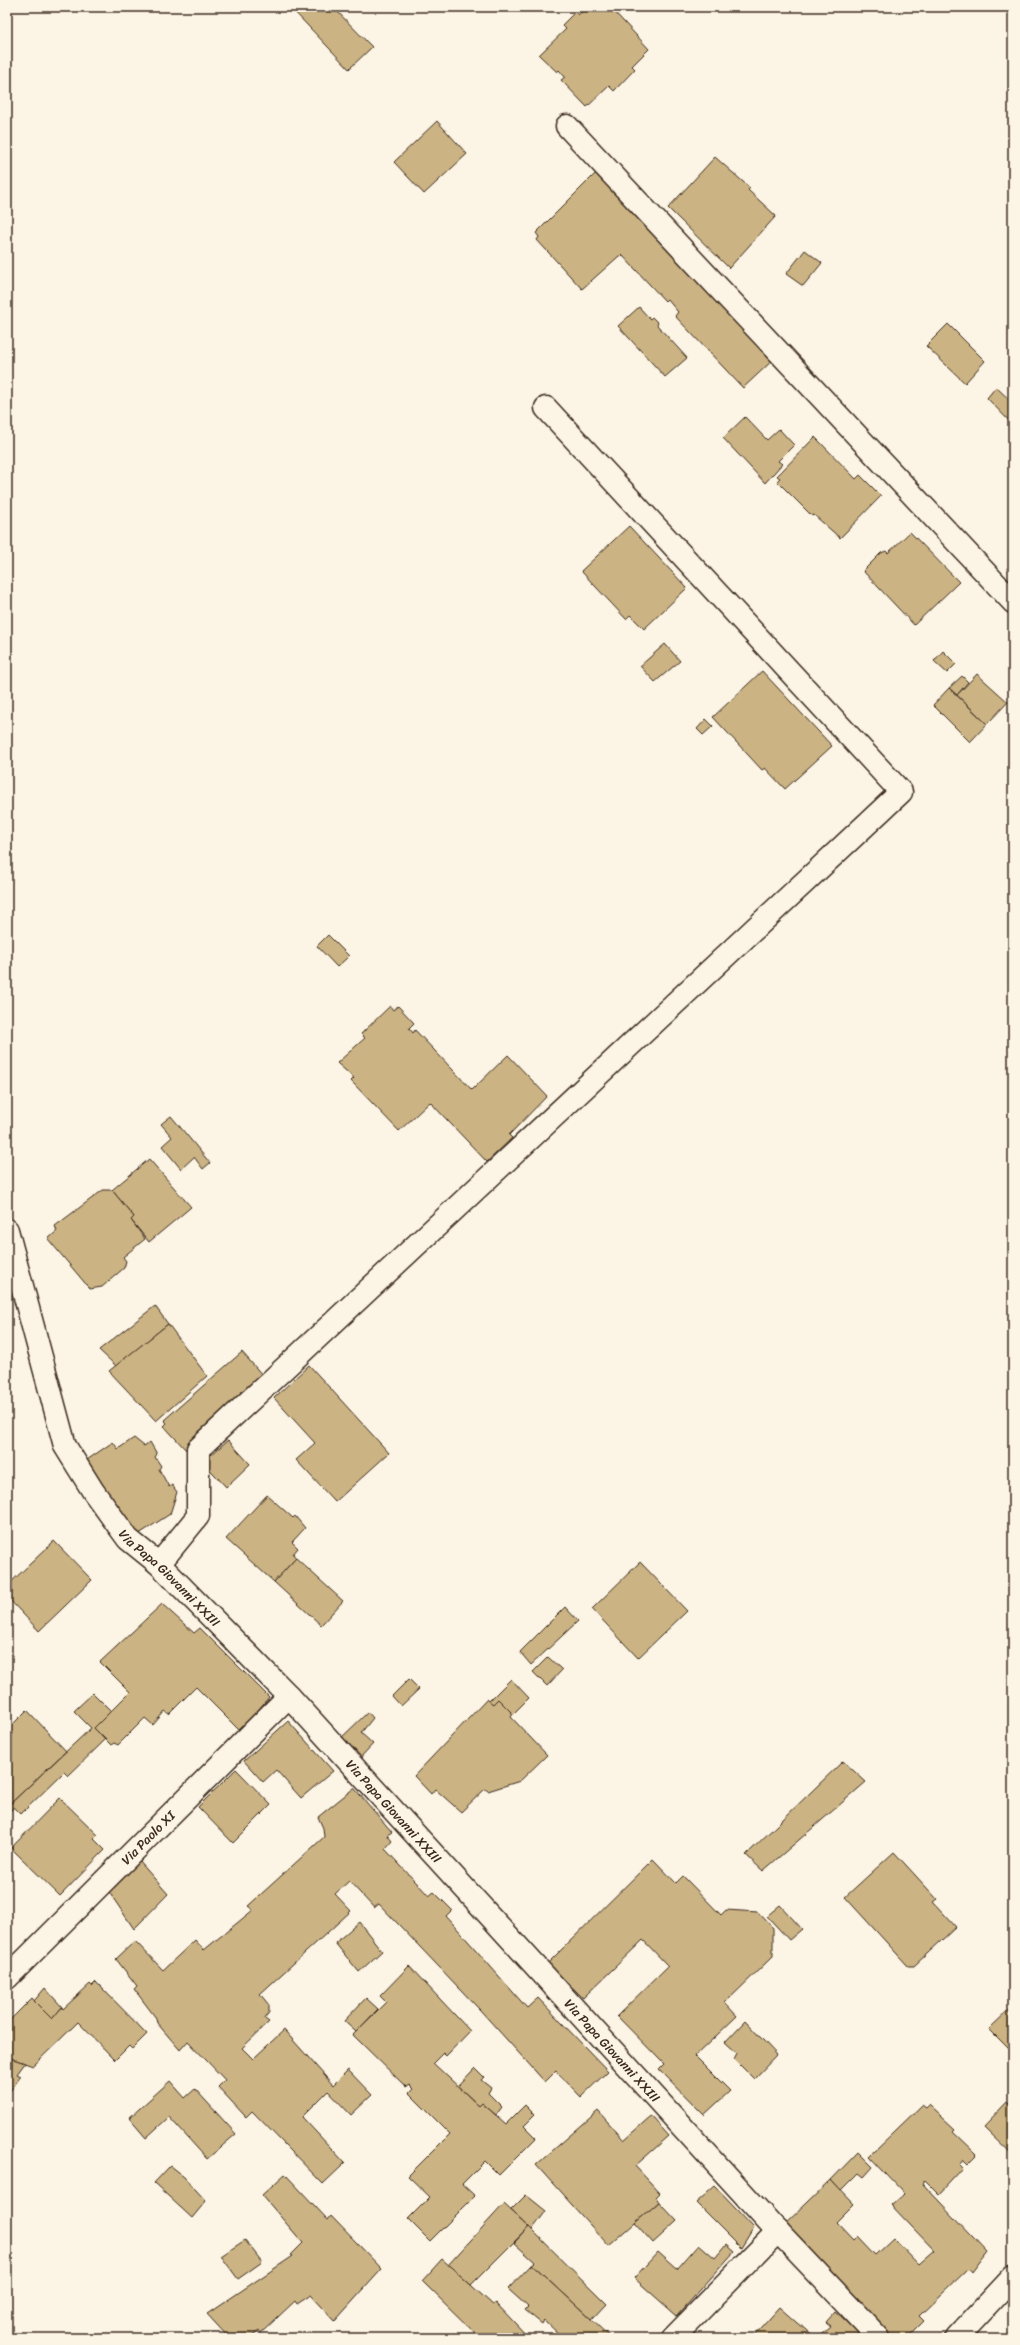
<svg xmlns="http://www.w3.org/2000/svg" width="1020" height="2345" viewBox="0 0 1020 2345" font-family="Sriracha,sans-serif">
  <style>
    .building { fill: #cbb383; stroke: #3b2a1e }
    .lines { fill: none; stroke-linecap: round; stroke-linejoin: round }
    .street-casing { stroke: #3b2a1e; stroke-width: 25 }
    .secondary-casing { stroke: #3b2a1e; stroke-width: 25 }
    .street { stroke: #fcf5e5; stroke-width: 22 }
    .secondary { stroke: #fcf5e5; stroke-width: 22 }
    .labels { text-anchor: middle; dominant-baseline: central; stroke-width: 3; stroke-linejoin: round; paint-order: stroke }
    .street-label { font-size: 13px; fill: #3b2a1e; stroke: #fcf5e5 }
  </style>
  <rect width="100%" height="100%" fill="#fcf5e5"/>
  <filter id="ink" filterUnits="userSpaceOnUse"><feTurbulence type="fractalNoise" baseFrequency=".025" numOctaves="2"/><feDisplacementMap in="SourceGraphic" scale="8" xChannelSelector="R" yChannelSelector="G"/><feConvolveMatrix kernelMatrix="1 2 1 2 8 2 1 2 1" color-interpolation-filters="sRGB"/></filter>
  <g filter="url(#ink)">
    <!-- building -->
    <g class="building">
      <polygon points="290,7 333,7 372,47 349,69"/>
      <polygon points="587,7 610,7 649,49 632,66 635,69 614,91 609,86 587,107 561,80 565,77 559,70 557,72 539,55 566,29 562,25 575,12 578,15"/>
      <polygon points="437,121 467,154 424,194 394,162"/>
      <polygon points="715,157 750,188 748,190 776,216 729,268 668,208"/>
      <polygon points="600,169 773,360 743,388 675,316 678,312 667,299 665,301 622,255 619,256 582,289 537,240 539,237 536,233"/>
      <polygon points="805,250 822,263 803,286 786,274"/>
      <polygon points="639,307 650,319 652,317 658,323 657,325 687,358 665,377 618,326"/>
      <polygon points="948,324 985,361 965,383 926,346"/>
      <polygon points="996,387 1013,403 1013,425 987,398"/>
      <polygon points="745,417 767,440 779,429 794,445 778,461 782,464 765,483 723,438"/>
      <polygon points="815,437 856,479 860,475 881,496 840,538 814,515 812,516 777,481 780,478 777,476"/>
      <polygon points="629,526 687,588 644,629 630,615 626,619 581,571"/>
      <polygon points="910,532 959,582 914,625 863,571 881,553 886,551 888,553"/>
      <polygon points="665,644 680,661 655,682 640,666"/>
      <polygon points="943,651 956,664 947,673 934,661"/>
      <polygon points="762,671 832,746 785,789 765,768 762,770 713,717"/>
      <polygon points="977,674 1008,702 987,724 957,695"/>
      <polygon points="962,676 968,682 957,695 949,688"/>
      <polygon points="949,688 987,724 970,742 933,705"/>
      <polygon points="706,719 713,726 703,735 697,729"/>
      <polygon points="328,935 349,956 337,967 317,946"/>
      <polygon points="390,1006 393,1010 398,1006 414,1023 409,1028 413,1033 415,1030 472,1090 508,1055 547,1096 509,1135 512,1138 487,1162 430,1102 399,1131 351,1081 354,1078 337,1063 365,1038 361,1034"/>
      <polygon points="171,1116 210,1163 203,1169 194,1157 181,1169 162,1146 172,1137 161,1124"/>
      <polygon points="149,1159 191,1207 149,1242 131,1220 134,1217 112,1190"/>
      <polygon points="103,1190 112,1190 134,1217 131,1220 145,1239 123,1257 126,1261 124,1268 102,1287 90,1289 48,1239 57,1231 55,1226"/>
      <polygon points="155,1306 168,1324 116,1366 99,1350"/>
      <polygon points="168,1324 207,1376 156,1421 109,1371"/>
      <polygon points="242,1352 264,1377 186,1450 164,1426 167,1423 164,1420"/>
      <polygon points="309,1365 389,1453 335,1502 296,1460 315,1443 274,1398"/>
      <polygon points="134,1438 144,1446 150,1442 157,1454 155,1457 161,1466 159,1469 169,1487 172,1485 177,1492 170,1514 136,1536 84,1462 113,1442 118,1449"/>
      <polygon points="228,1440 250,1464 226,1487 203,1462"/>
      <polygon points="267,1495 293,1518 295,1516 305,1528 292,1542 298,1548 293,1554 296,1558 274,1582 226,1539"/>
      <polygon points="54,1541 92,1580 39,1631 7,1597 7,1586"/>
      <polygon points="296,1558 343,1601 321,1625 274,1582"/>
      <polygon points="640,1562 687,1611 638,1658 592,1609"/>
      <polygon points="162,1604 194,1633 200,1628 269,1697 245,1726 242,1725 238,1729 196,1687 169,1714 165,1711 153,1725 145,1718 118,1745 114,1743 111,1745 94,1728 130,1692 100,1662"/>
      <polygon points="565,1607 578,1621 531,1665 520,1652"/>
      <polygon points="548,1657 562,1670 547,1686 533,1672"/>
      <polygon points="409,1679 419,1689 401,1706 392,1696"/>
      <polygon points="511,1679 529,1698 513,1714 498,1699 493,1704 489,1701"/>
      <polygon points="93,1693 111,1711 94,1728 105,1740 68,1776 64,1772 21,1814 14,1807 7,1814 7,1801 11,1803 91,1728 74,1711"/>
      <polygon points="487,1699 493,1704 498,1699 513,1714 511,1717 547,1755 520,1781 488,1791 485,1789 461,1812 435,1789 431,1794 414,1776"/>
      <polygon points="27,1710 66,1751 11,1803 7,1799 7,1730"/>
      <polygon points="368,1712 373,1718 361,1733 373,1744 357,1761 338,1741"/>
      <polygon points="288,1721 333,1771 301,1798 276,1770 263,1782 244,1761"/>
      <polygon points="843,1761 866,1782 763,1871 746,1855"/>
      <polygon points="236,1769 271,1805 233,1843 198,1807"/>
      <polygon points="354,1788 392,1832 387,1835 392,1841 385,1849 429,1896 434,1892 452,1910 446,1916 527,2008 538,1998 608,2071 581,2097 556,2071 545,2082 480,2010 379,1904 374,1908 349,1881 335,1894 351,1911 260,1994 269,2005 269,2012 265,2019 269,2022 242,2048 253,2059 284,2030 333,2085 348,2070 372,2095 351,2115 328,2091 302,2117 345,2163 323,2184 252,2111 246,2117 218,2087 225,2080 188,2041 180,2050 157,2023 156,2018 134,1989 137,1986 116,1959 135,1941 163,1970 195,1940 204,1950 253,1910 248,1906 324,1837 323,1828 318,1817"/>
      <polygon points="60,1798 98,1835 94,1839 105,1850 60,1896 11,1848"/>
      <polygon points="894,1852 937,1899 933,1902 956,1927 914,1966 908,1966 845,1897"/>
      <polygon points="653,1859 676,1883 683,1876 721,1915 726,1910 758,1912 773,1928 773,1956 725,2003 737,2016 695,2056 730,2091 704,2115 659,2069 664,2064 617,2016 668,1966 643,1940 583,1998 548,1963"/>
      <polygon points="139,1861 168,1894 134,1929 109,1892"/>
      <polygon points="780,1905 802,1929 789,1940 767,1916"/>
      <polygon points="359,1922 382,1951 359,1972 335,1943"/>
      <polygon points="409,1966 470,2031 446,2056 443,2053 433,2063 479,2106 482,2103 506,2124 525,2105 535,2115 524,2126 536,2138 499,2175 485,2161 462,2184 475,2196 430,2241 408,2219 430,2197 408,2176 450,2134 409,2093 413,2089 409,2085 406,2087 353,2035 386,2002 380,1996"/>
      <polygon points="96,1982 147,2034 132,2049 129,2046 115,2060 78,2022 33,2066 7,2057 7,2023 32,1998 52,2019 62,2007 63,2009 90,1984 92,1986"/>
      <polygon points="45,1988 62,2007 52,2019 34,2001"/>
      <polygon points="366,1998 378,2009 356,2032 344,2021"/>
      <polygon points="1013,2006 1013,2053 989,2029"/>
      <polygon points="745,2021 777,2055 754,2079 734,2059 737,2053 725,2042"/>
      <polygon points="7,2057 25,2063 17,2074 21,2076 8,2094"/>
      <polygon points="475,2068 484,2077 481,2080 491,2088 488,2093 502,2107 496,2115 482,2103 479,2106 458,2086"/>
      <polygon points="170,2081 185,2098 195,2089 236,2134 207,2159 169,2117 146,2138 129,2118"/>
      <polygon points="1007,2102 1010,2105 1013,2102 1013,2156 983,2127"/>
      <polygon points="922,2105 926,2108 929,2105 955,2129 953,2131 977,2154 967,2164 963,2160 959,2165 963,2169 939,2195 924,2180 922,2183 987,2252 971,2273 968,2269 919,2316 924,2321 907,2338 889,2338 782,2227 831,2180 854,2204 836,2222 853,2240 857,2236 875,2255 893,2238 918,2264 934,2250 891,2205 904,2193 869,2156"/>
      <polygon points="598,2111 624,2140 651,2116 669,2136 635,2166 660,2193 656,2197 659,2202 609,2246 536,2165"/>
      <polygon points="858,2152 873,2167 864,2177 859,2173 841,2191 831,2180"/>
      <polygon points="170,2166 184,2177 206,2201 192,2218 154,2183"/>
      <polygon points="285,2174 328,2220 331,2216 382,2269 335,2321 311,2295 297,2304 295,2301 261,2333 259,2331 250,2338 229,2338 207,2314 293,2256 291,2255 303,2243 262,2195"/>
      <polygon points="715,2186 754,2227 741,2248 696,2203"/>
      <polygon points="526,2195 546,2211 532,2230 511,2210"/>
      <polygon points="659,2202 677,2221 653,2243 635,2223"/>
      <polygon points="504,2204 529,2227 471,2285 448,2265"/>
      <polygon points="529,2227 607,2304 592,2320 532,2264 535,2262 514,2243"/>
      <polygon points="245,2240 262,2262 238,2279 221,2256"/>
      <polygon points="699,2244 715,2258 726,2245 734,2252 677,2316 634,2278 658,2252 677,2269"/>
      <polygon points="442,2259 493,2305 496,2303 529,2338 480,2338 422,2281"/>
      <polygon points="532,2264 592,2320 611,2338 563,2338 544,2320 542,2324 525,2310 528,2307 508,2289"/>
      <polygon points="780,2307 815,2338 752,2338"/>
      <polygon points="835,2311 865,2338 816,2338 830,2326 825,2322"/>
      <polygon points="1013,2327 1013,2338 1003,2338"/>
      <polygon points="693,2333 699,2338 688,2338"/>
    </g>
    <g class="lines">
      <defs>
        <g id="street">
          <polyline points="567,126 1013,602"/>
          <path id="s1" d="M7,1230L65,1446L93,1491L128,1539L159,1564L289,1696L772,2225L879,2338"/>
          <polyline points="159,1564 198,1516 198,1449 901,792 546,408"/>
          <path id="s2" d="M7,1978L289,1696"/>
          <polyline points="673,2338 778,2231"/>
        </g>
        <polyline id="secondary" points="956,2338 1013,2277"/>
      </defs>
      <!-- street casing -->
      <use href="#street" class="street-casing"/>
      <!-- secondary casing -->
      <use href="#secondary" class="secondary-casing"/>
      <!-- street -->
      <use href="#street" class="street"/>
      <!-- secondary -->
      <use href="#secondary" class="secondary"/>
    </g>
  </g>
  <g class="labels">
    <!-- street labels -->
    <g class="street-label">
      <text stroke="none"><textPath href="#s1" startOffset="393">Via Papa Giovanni XXIII</textPath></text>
      <text stroke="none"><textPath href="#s1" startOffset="717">Via Papa Giovanni XXIII</textPath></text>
      <text stroke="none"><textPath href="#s2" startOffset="199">Via Paolo XI</textPath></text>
      <text stroke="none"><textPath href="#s1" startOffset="1041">Via Papa Giovanni XXIII</textPath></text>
    </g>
  </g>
  <!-- margin -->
  <rect width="1020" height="2345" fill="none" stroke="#fcf5e5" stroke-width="24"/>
  <rect x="12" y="12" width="996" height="2321" fill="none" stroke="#3b2a1e" stroke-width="1.5" filter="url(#ink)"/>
</svg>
